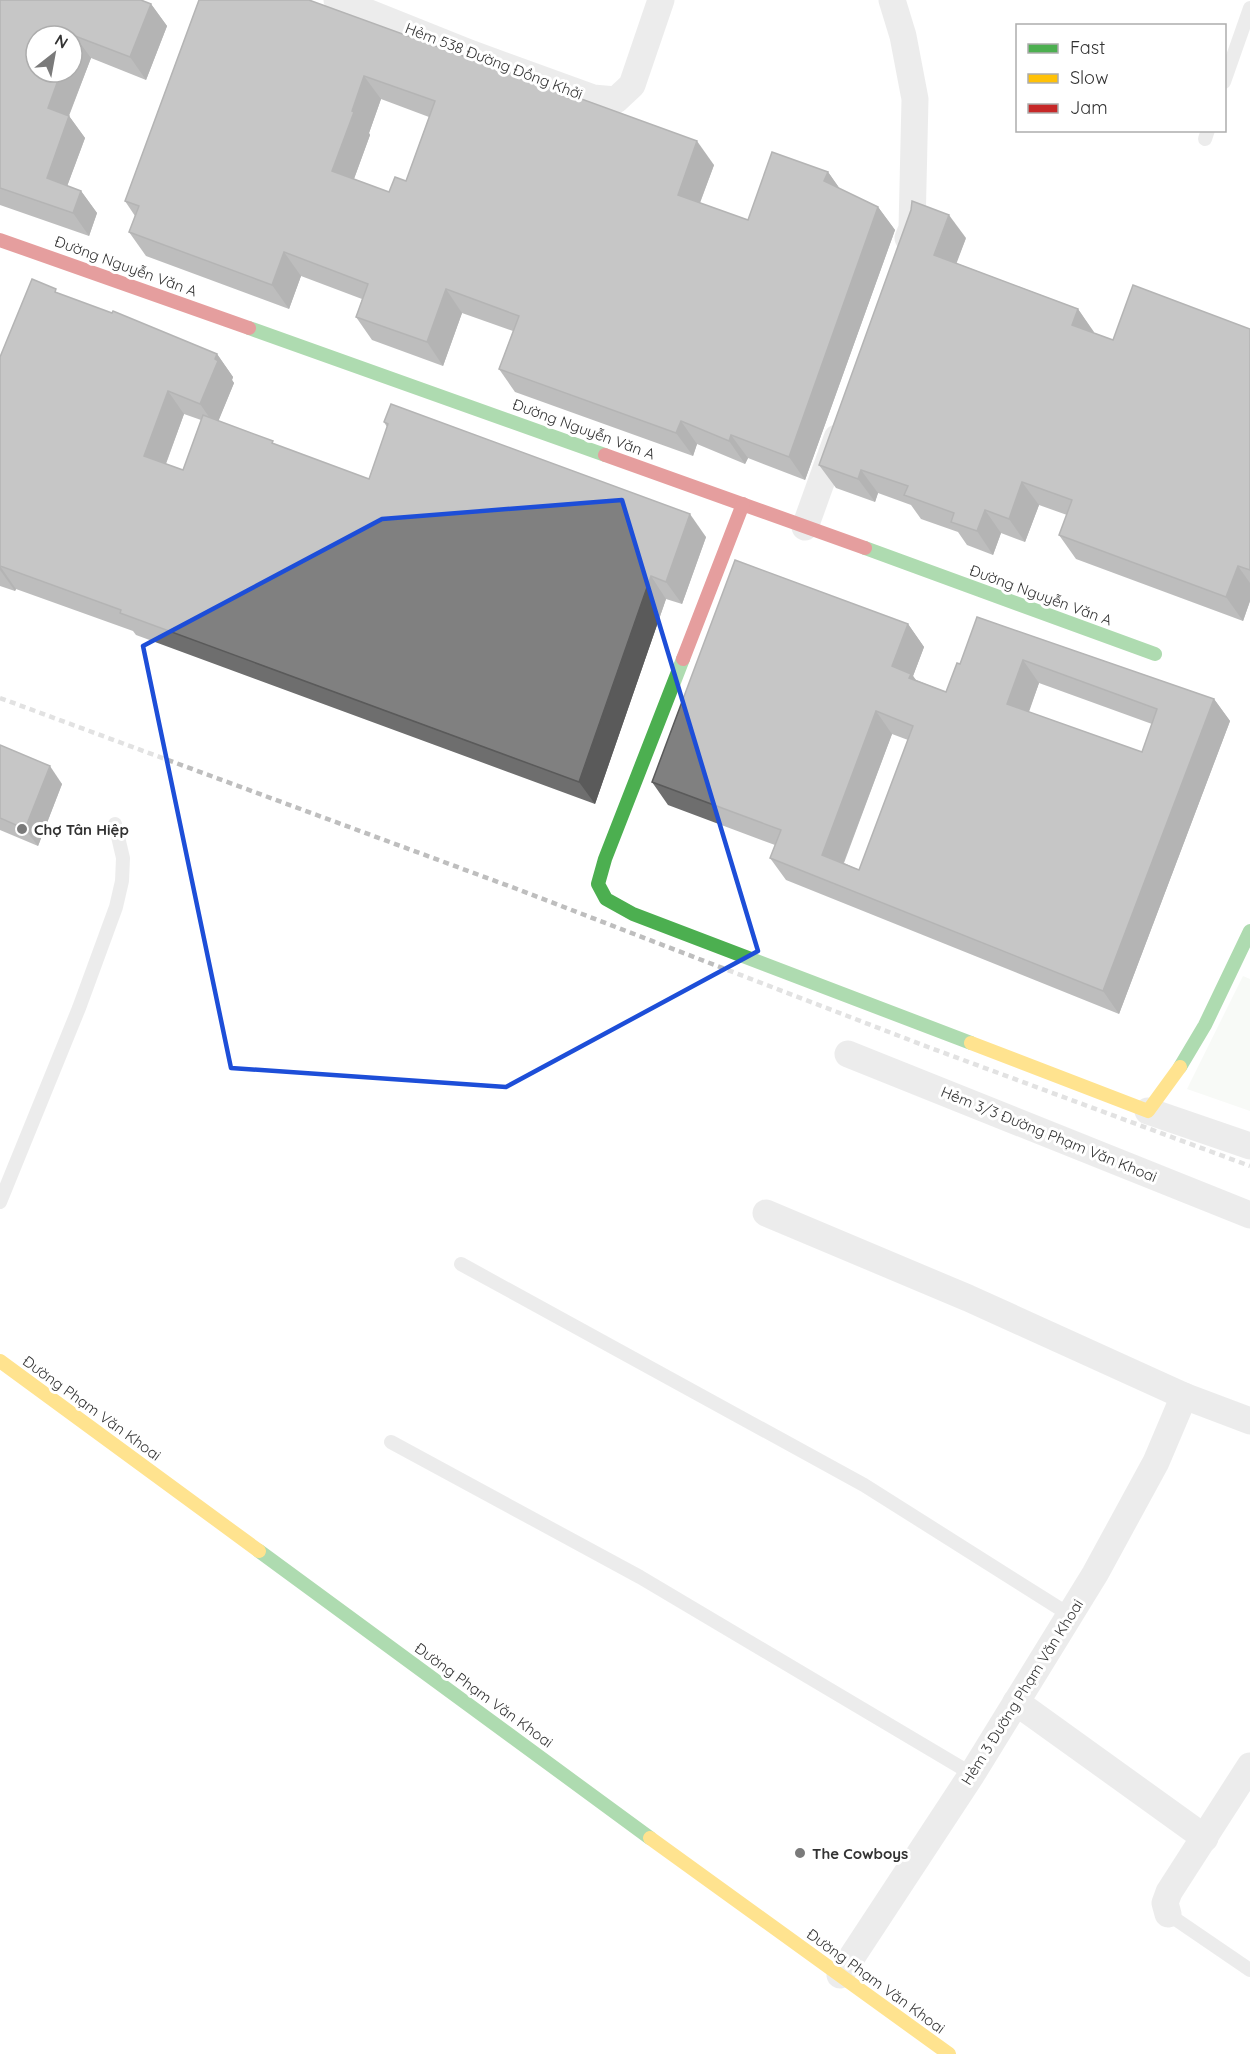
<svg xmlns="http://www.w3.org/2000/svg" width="1250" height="2054" viewBox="0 0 1250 2054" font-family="Quicksand,sans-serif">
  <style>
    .green { fill: #f0f3ed }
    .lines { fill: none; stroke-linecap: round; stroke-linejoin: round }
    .lane { stroke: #d6d6d6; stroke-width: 14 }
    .street { stroke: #d6d6d6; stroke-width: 27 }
    .fast { stroke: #4caf50; stroke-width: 14 }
    .slow { stroke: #ffc107; stroke-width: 14 }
    .jam { stroke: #c62828; stroke-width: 14 }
    .rail { stroke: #bebebe; stroke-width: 4.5; stroke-dasharray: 6 4.5; stroke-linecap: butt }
    .wall { fill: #6e6e6e; fill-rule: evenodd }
    .shaded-wall { fill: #5a5a5a }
    .building { fill: #808080; stroke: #5a5a5a; stroke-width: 1.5; fill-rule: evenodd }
    .marked { fill: none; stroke: #1d4ed8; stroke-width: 4.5; stroke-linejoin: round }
    .poi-dot { fill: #7a7a7a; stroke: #fff; stroke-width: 2 }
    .labels { text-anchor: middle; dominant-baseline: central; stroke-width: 6; stroke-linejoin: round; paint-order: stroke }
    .street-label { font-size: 15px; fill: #323232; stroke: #fff }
    .poi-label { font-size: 15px; font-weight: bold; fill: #323232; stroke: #fff; text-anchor: start }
  </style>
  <rect width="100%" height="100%" fill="#fff"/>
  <!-- green -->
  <polygon class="green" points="1243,976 1250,979 1250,1111 1187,1089"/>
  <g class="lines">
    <!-- lane -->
    <g class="lane">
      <polyline points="1224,82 1250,8"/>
      <polyline points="1205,139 1208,130"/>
      <polyline points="0,1202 79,1008 116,907 122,881 123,858 115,824"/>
      <polyline points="461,1264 864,1485 1070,1615"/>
      <polyline points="391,1442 640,1577 972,1774"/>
      <polyline points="1168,1914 1250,1970"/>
    </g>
    <!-- street -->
    <g class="street">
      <polyline points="337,0 472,54 593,98 616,100 632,85 661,0"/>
      <polyline points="892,0 903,36 915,99 912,228 908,238"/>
      <polyline points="805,527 837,438"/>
      <polyline points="848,1054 1250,1215"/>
      <polyline points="1148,1111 1250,1146"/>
      <polyline points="766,1213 968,1298 1184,1396 1250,1421"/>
      <polyline points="1016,1702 1205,1838"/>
      <polyline points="1168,1914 1165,1903 1169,1892 1250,1766"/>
      <polyline points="840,1975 972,1774 1095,1574 1156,1462 1184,1396"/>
    </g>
    <!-- fast -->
    <g class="fast">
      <polyline points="249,328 605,455"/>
      <polyline points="865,548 1155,654"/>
      <polyline points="683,659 605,859 598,884 606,899 633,914 971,1043"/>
      <polyline points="1180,1067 1205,1025 1250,931"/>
      <polyline points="259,1551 650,1838"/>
    </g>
    <!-- slow -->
    <g class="slow">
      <polyline points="971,1043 1148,1111 1180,1067"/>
      <polyline points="0,1361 259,1551"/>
      <polyline points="650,1838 949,2054"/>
    </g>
    <!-- jam -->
    <g class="jam">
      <polyline points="0,240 249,328"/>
      <polyline points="605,455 865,548"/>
      <polyline points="683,659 743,504"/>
    </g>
    <!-- rail -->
    <polyline class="rail" points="0,698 517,889 928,1047 1250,1166"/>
  </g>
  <!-- wall -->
  <g class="wall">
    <polygon points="0,0 151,4 167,26 146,80 91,58 69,116 85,138 67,186 81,191 97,213 89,236 0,205"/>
    <path d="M199,0L714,165L700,203L748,220L828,172L840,189L878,207L895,230L805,480L748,458L745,464L697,444L693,456L515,392L499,369L513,331L462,313L443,366L372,340L356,317L362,299L301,276L289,309L146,256L129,232L135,216L125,201ZM381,99L429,117L406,181L389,192L354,179L370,135L369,133Z"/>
    <polygon points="966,238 956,263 1078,309 1094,333 1113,340 1250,329 1250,601 1243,621 1076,559 1059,535 1067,515 1039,505 1025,542 1001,533 993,555 967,545 958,532 921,519 911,505 878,493 875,502 836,488 819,465"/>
    <path d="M60,294L217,354L233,377L232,380L234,383L218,421L276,445L369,479L387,427L384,422L706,537L682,604L666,599L595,804L136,635L133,631L16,589L15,591L0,586V357ZM184,414L201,420L183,470L166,464Z"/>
    <path d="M977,617L1214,699L1230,721L1119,1014L786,880L770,858L775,845L668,805L652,782L908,624L924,647L913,676L916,680L946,692L960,664ZM1039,683L1152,724L1142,752L1029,712ZM892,734L908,740L859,870L844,863Z"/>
    <polygon points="0,745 62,784 38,846 0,830"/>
  </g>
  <!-- shaded-wall -->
  <g class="shaded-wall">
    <polygon points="151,4 167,26 146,80 130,57"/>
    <polygon points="75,36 91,58 63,130 48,108 61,72 72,72 72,44"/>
    <polygon points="364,76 381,99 369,133 370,135 348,195 332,171"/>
    <polygon points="69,116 85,138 62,200 47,178"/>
    <polygon points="697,141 714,165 694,218 678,195"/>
    <polygon points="828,172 844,195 824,181"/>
    <polygon points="81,191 97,213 89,236 73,213"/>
    <polygon points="878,207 895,230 805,480 789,457"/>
    <polygon points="949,215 966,238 951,278 934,255"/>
    <polygon points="284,252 301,276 289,309 272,285"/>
    <polygon points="446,289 462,313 443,366 427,342"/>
    <polygon points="1078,309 1094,332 1088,348 1072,325"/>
    <polygon points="217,354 233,377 232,380 234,383 216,427 200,404"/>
    <polygon points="168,391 184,414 160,479 144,456"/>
    <polygon points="681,421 697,444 693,456 676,433"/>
    <polygon points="731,435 748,458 745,464 729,441"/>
    <polygon points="861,470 878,493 875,502 858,479"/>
    <polygon points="1022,482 1039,505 1025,542 1009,519"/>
    <polygon points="985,510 1001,533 993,555 977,531"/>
    <polygon points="690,514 706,537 682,604 666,582"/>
    <polygon points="0,566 16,589 15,591 0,570"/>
    <polygon points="1238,566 1250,583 1250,601 1243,621 1226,597"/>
    <polygon points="651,576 666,599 595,804 579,782"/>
    <polygon points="908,624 924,647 913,676 927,697 892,666"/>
    <polygon points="1023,660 1039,683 1023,727 1007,704"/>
    <polygon points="1214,699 1230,721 1119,1014 1103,991"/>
    <polygon points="876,711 892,734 838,877 822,855"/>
    <polygon points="50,766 62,784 38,846 25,829"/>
  </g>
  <!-- building -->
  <g class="building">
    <polygon points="0,0 141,0 151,4 130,57 75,36 72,44 72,36 36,36 36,72 61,72 48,108 69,116 47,178 81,191 73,213 0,188"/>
    <path d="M199,0H309L697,141L678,195L748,220L772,152L828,172L824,181L878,207L789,457L731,435L729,441L681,421L676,433L499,369L519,316L446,289L427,342L356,317L368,284L284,252L272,285L129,232L139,206L125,201ZM364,76L435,101L406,181L395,177L389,192L332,171L354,112L352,111Z"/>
    <polygon points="912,201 949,215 934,255 1078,309 1072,325 1113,340 1133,285 1250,329 1250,570 1238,566 1226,597 1059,535 1072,500 1022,482 1009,519 985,510 977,531 951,522 954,513 904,495 908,486 861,470 858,479 819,465 911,210"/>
    <polygon points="32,279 56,289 55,292 112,313 113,311 217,354 215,359 218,361 200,404 168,391 144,456 183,470 203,415 273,441 272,443 369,479 388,424 384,422 391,404 690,514 666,582 651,576 579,782 120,613 121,610 0,566 0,357"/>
    <path d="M735,560L908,624L892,666L911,674L909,678L946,692L957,663L960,664L977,617L1214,699L1103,991L770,858L781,830L652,782ZM1023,660L1157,709L1142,752L1007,704ZM876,711L913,726L859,870L822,855Z"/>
    <polygon points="0,745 50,766 25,829 0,818"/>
  </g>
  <!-- marked area -->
  <path d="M0 0H1250V2054H0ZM622,500L758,951L506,1087L231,1068L143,646L382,519Z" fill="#fff" fill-opacity=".55" fill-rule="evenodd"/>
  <path class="marked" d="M622,500L758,951L506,1087L231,1068L143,646L382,519Z"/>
  <!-- markers -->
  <g class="poi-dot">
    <circle cx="22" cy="829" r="6"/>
    <circle cx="800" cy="1853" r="6"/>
  </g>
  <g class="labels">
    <!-- street labels -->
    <g class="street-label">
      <text transform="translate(494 61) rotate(21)">Hẻm 538 Đường Đồng Khởi</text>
      <text transform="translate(126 266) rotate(20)">Đường Nguyễn Văn A</text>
      <text transform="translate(584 429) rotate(20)">Đường Nguyễn Văn A</text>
      <text transform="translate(1041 595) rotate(20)">Đường Nguyễn Văn A</text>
      <text transform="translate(1049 1134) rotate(22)">Hẻm 3/3 Đường Phạm Văn Khoai</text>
      <text transform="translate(92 1408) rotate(36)">Đường Phạm Văn Khoai</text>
      <text transform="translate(1022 1692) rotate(-58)">Hẻm 3 Đường Phạm Văn Khoai</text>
      <text transform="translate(484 1695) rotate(36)">Đường Phạm Văn Khoai</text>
      <text transform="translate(876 1981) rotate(36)">Đường Phạm Văn Khoai</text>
    </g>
    <!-- poi labels -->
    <g class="poi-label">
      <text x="34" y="829">Chợ Tân Hiệp</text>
      <text x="812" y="1853">The Cowboys</text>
    </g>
  </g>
  <!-- legend -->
  <rect x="1016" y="24" width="210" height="108" fill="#ffffff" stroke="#adadad" stroke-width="1.5"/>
  <rect x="1028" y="44" width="30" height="9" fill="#4caf50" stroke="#adadad" stroke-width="1.5"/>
  <text x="1070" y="54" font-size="18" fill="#323232">Fast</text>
  <rect x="1028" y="74" width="30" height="9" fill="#ffc107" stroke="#adadad" stroke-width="1.5"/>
  <text x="1070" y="84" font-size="18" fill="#323232">Slow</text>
  <rect x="1028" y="104" width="30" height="9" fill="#c62828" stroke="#adadad" stroke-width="1.5"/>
  <text x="1070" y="114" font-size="18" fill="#323232">Jam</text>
  <!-- north arrow -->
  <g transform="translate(54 54) rotate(31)"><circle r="28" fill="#ffffff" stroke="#adadad" stroke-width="1.5"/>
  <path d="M0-4.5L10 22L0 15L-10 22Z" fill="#7a7a7a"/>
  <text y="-9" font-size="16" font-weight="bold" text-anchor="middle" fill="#323232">N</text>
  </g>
</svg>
